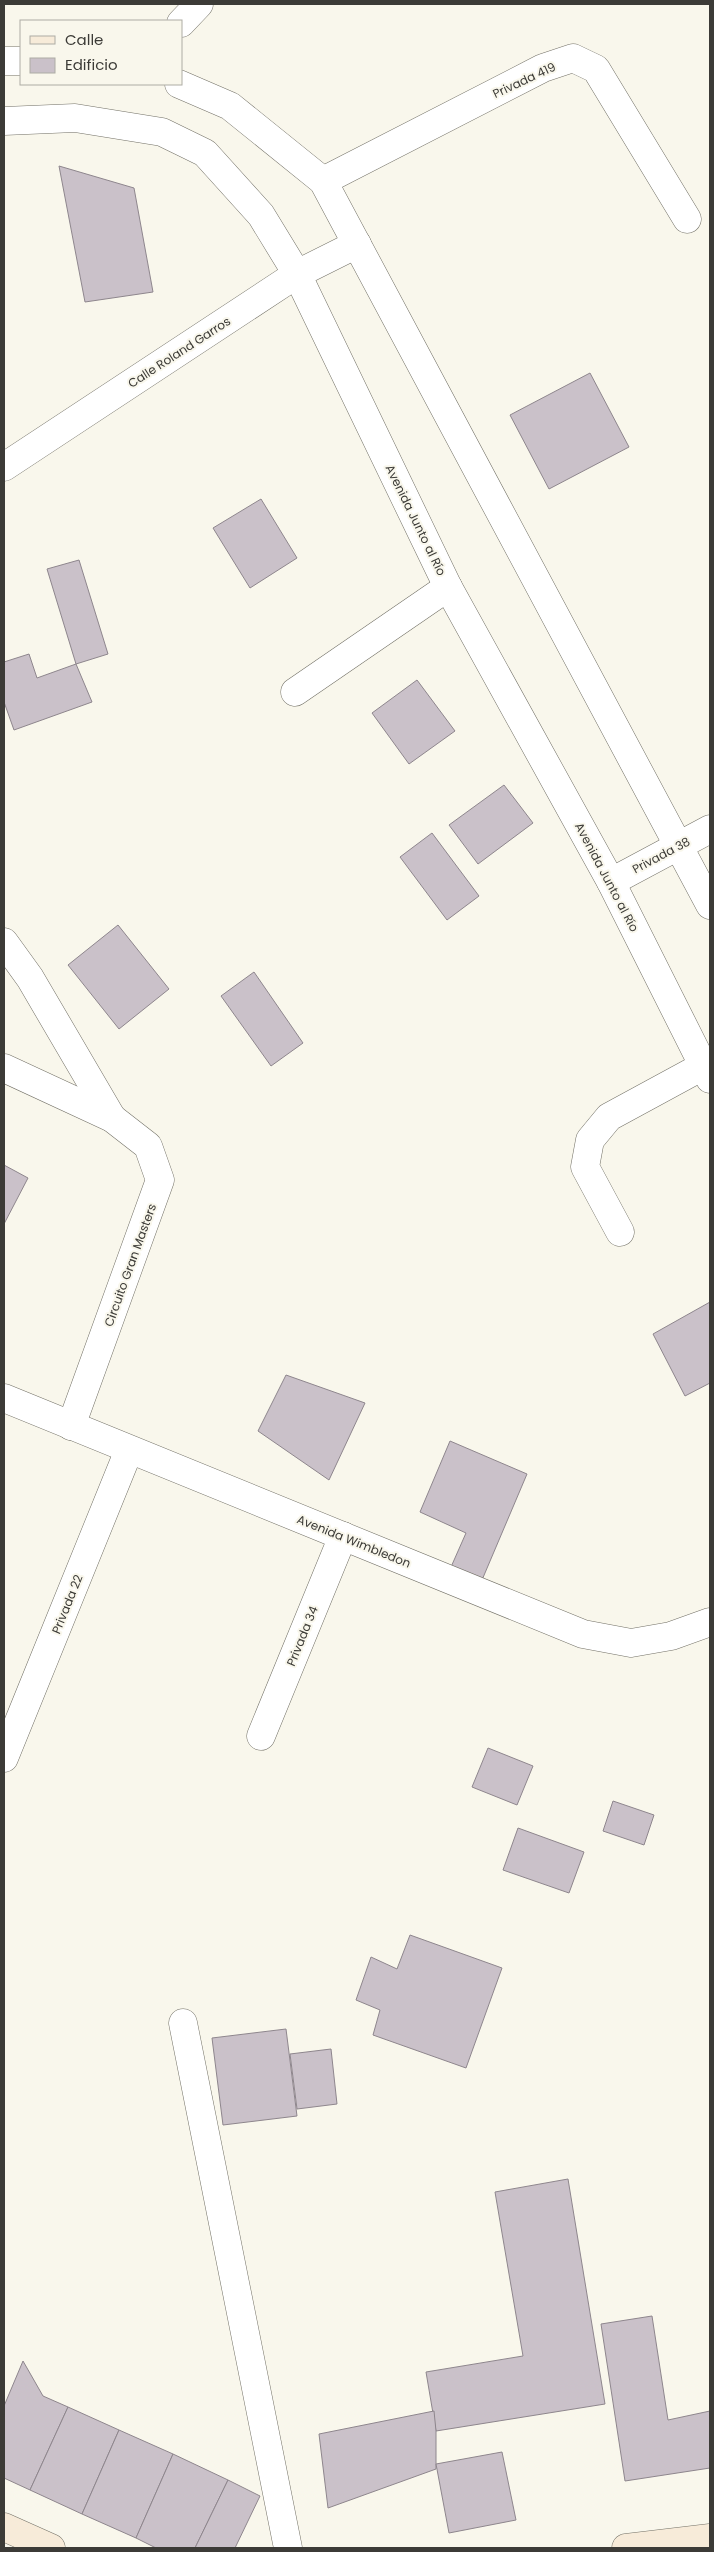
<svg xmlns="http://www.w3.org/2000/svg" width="714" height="2552" viewBox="0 0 714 2552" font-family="Poppins,sans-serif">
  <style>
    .building { fill: #cac1c9; stroke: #8e868d }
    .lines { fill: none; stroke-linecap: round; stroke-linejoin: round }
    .street-casing { stroke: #737167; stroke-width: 29 }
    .secondary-casing { stroke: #737167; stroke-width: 29 }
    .street { stroke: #fff; stroke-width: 28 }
    .secondary { stroke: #f7ebd9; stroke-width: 28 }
    .labels { text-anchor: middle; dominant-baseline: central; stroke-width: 4; stroke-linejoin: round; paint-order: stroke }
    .street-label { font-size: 12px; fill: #3c3b37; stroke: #f9f7ec }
  </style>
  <rect width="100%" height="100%" fill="#f9f7ec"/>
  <!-- building -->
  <g class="building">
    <polygon points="59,166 134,188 153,292 85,302"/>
    <polygon points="590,373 629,447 549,489 510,415"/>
    <polygon points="261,499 297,558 250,588 213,528"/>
    <polygon points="79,560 108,654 76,664 47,569"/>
    <polygon points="29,654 37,678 76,664 92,702 14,730 4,702 4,662"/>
    <polygon points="417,680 455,731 409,764 372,713"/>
    <polygon points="504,785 533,823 478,864 449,825"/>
    <polygon points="432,833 479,896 447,920 400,857"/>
    <polygon points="118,925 169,989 119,1029 68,965"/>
    <polygon points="254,972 303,1043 271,1066 221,996"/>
    <polygon points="4,1165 28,1178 4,1224"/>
    <polygon points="710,1302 710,1383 685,1396 653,1334"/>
    <polygon points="286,1375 365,1403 329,1480 258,1431"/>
    <polygon points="450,1441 527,1474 482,1580 451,1567 466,1533 420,1512"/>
    <polygon points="488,1748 533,1766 517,1805 472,1787"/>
    <polygon points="613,1801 654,1815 644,1845 603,1831"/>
    <polygon points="518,1828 584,1852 569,1893 503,1870"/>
    <polygon points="410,1935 502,1968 466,2068 373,2035 380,2010 356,2000 371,1957 397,1969"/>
    <polygon points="286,2029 297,2116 223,2125 212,2038"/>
    <polygon points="331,2049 337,2104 297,2109 290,2054"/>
    <polygon points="568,2179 605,2404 436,2431 426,2372 523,2356 495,2192"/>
    <polygon points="652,2316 668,2420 710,2411 710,2468 625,2481 601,2324"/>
    <polygon points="23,2361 43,2396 68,2407 30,2490 4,2478 4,2406"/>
    <polygon points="68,2407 119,2430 82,2514 30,2490"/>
    <polygon points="434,2411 436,2431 436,2469 328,2508 319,2434"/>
    <polygon points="119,2430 173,2454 136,2538 82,2514"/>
    <polygon points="502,2452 516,2520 449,2533 436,2464"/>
    <polygon points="173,2454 228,2480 195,2548 156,2548 136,2538"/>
    <polygon points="228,2480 260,2496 235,2548 195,2548"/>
  </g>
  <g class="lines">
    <defs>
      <g id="street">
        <polyline points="181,23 199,4"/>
        <polyline points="4,61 21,61"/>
        <polyline points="179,84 230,106 323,181 710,905"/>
        <polyline points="4,121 75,118 162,132 205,153 261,215 297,274 448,587 611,882 710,1079"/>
        <polyline points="323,181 543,68 573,58 596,69 687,219"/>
        <polyline points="4,467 297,274 357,244"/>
        <polyline points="295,692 448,587"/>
        <polyline points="611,882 710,829"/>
        <polyline points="4,942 30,978 112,1118"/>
        <polyline points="4,1068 112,1118 148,1146 160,1180 71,1426"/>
        <polyline points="620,1232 585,1167 590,1140 609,1117 703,1066"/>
        <polyline points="4,1398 583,1634 631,1643 671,1636 710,1622"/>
        <polyline points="261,1736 343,1536"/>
        <polyline points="4,1758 129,1450"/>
        <polyline points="183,2023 288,2548"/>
      </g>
      <g id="secondary">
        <polyline points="4,2527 51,2548"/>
        <polyline points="626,2548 710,2538"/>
      </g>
    </defs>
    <!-- street casing -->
    <use href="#street" class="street-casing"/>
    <!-- secondary casing -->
    <use href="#secondary" class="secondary-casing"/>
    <!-- street -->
    <use href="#street" class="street"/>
    <!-- secondary -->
    <use href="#secondary" class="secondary"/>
  </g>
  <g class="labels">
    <!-- street labels -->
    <g class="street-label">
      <text transform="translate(524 80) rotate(-25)">Privada 419</text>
      <text transform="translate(179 352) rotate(-33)">Calle Roland Garros</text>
      <text transform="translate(416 520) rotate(64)">Avenida Junto al Río</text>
      <text transform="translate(661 855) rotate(-28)">Privada 38</text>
      <text transform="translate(607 877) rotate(62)">Avenida Junto al Río</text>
      <text transform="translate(130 1265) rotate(-70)">Circuito Gran Masters</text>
      <text transform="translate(354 1541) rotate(22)">Avenida Wimbledon</text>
      <text transform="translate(67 1604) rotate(-68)">Privada 22</text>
      <text transform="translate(302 1636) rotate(-68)">Privada 34</text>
    </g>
  </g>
  <!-- border -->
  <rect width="714" height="2552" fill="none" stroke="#3c3b37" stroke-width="10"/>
  <!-- legend -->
  <rect x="20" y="20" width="162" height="65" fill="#f9f7ec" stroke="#adaca4"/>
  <rect x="30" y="36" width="25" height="8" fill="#f7ebd9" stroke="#adaca4"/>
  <text x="65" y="45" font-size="15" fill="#3c3b37">Calle</text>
  <rect x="30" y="58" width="25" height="15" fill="#cac1c9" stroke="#adaca4"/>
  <text x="65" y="70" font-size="15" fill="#3c3b37">Edificio</text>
</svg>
